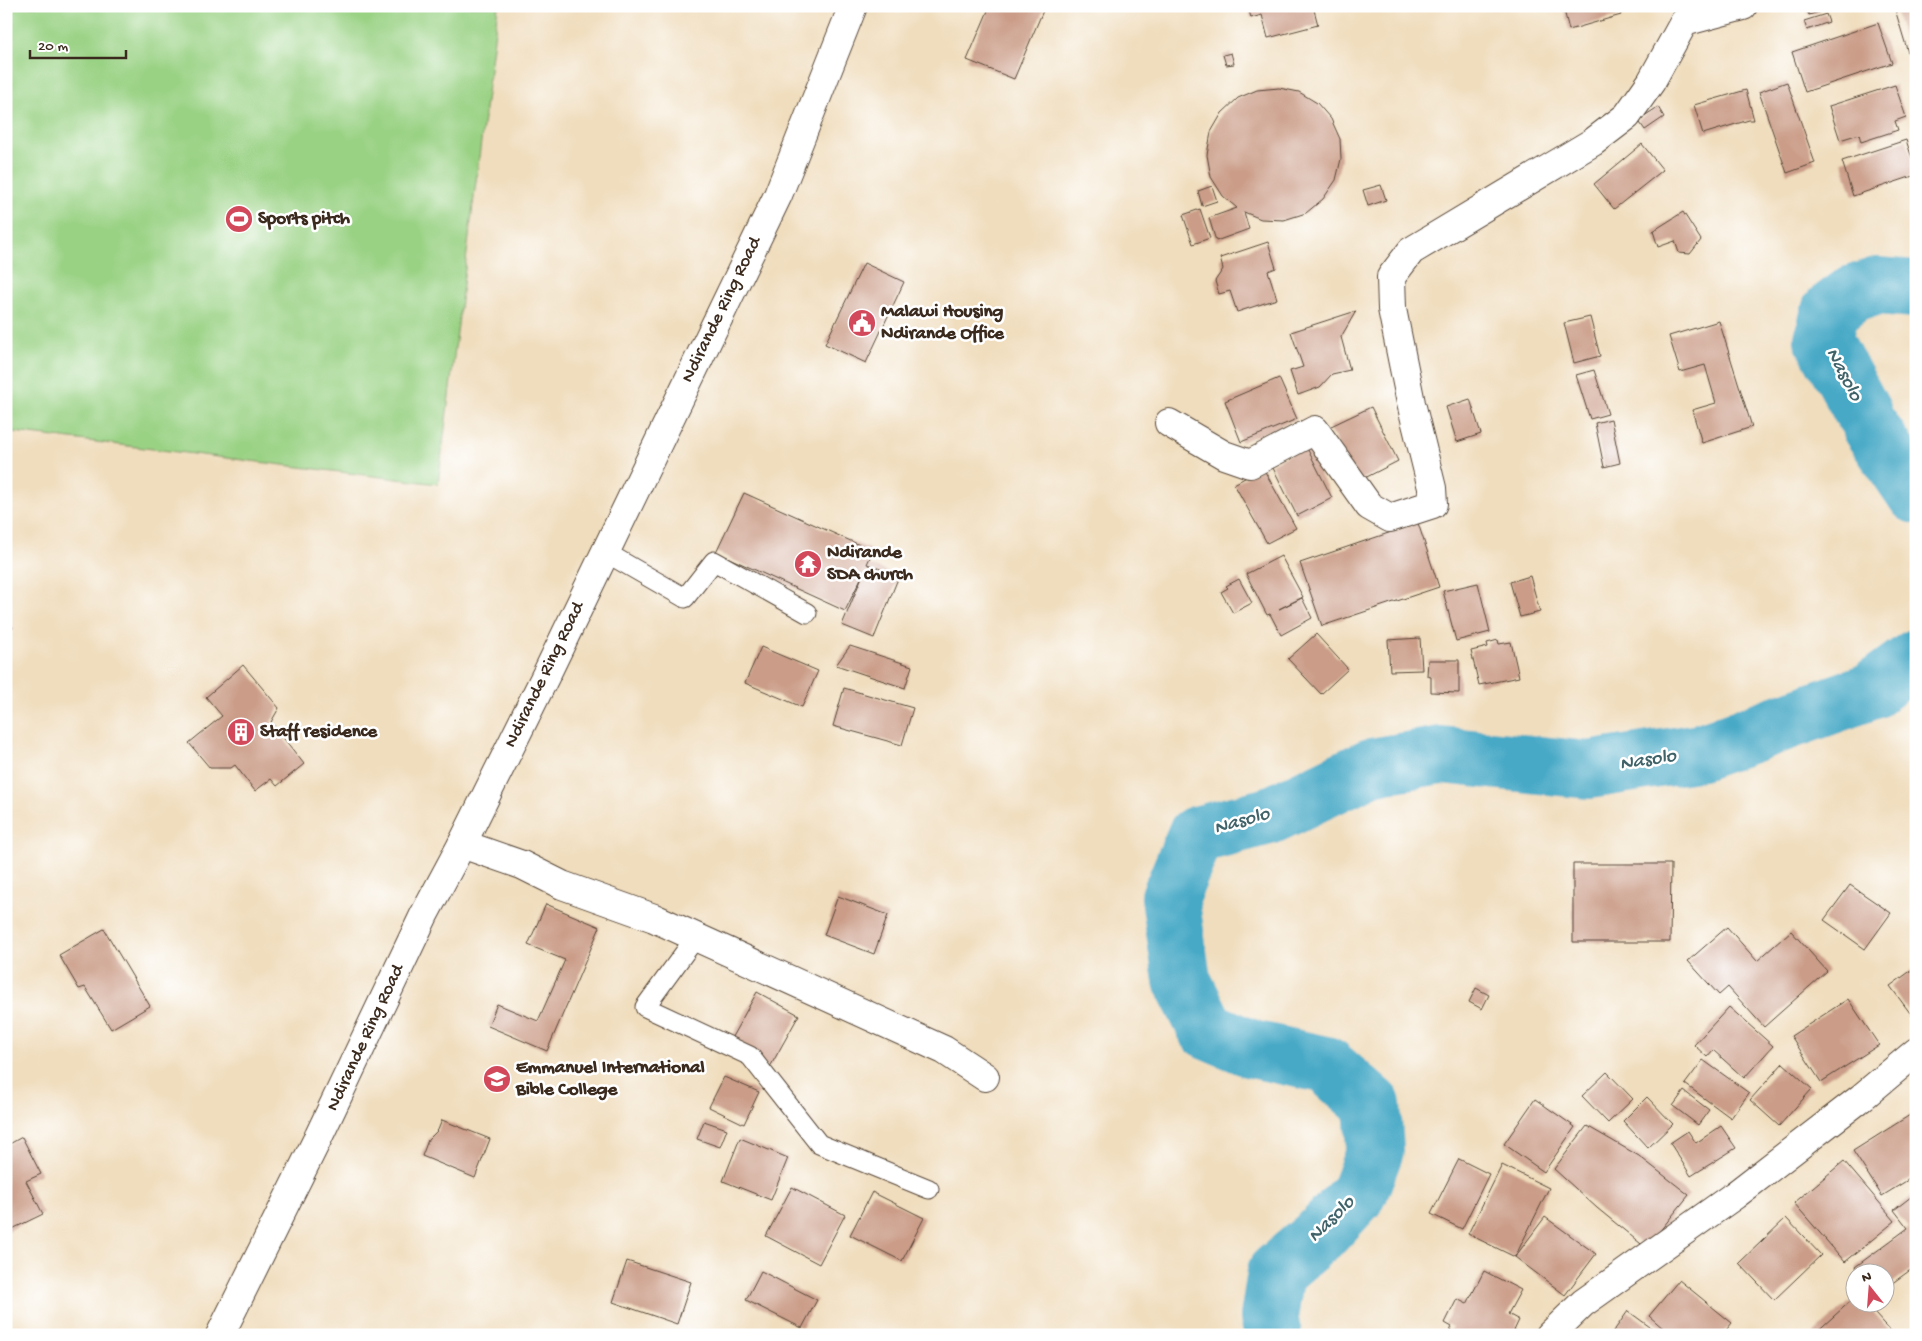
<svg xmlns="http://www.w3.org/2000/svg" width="1922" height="1341" viewBox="0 0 1922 1341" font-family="'Gochi Hand',sans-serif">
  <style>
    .pitch { fill: #9ad284; stroke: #6a7e51 }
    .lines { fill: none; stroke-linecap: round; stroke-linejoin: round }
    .river { stroke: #46a9c6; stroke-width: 58 }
    .building { fill: #cb9d88 }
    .lane-casing { stroke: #564536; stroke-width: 21 }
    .street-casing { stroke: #564536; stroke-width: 30 }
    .secondary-casing { stroke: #564536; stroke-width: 30 }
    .lane { stroke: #fff; stroke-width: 19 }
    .street { stroke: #fff; stroke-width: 28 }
    .secondary { stroke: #fff; stroke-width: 28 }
    .labels { text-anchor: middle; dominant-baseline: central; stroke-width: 5; stroke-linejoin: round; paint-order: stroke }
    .poi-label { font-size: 19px; font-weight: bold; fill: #3b2a1e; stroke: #fff; text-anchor: start }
    .street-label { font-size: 19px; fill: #3b2a1e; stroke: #fff }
    .water-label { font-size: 20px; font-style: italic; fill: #40636a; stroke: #fff }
  </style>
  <rect width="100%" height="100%" fill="#fff"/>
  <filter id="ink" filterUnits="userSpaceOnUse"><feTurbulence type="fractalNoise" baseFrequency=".02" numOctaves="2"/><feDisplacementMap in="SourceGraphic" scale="10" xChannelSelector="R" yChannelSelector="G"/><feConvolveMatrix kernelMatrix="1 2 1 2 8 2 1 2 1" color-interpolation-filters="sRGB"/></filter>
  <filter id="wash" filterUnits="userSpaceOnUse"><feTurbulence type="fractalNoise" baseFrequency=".0096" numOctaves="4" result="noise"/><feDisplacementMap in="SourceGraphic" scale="20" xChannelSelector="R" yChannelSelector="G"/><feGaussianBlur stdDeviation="1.12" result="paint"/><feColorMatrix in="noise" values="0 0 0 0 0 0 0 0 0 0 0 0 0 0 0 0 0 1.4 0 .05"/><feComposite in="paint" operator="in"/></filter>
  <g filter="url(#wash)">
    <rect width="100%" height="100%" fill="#f0ddbd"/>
    <!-- pitch -->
    <polygon class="pitch" points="6,6 498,6 438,484 6,431"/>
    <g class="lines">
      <!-- river -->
      <g class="river">
        <polyline points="1863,413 1823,339 1830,311 1853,294 1877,286 1916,289"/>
        <polyline points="1870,427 1916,495"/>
        <polyline points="1273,1335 1269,1317 1276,1272 1324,1231 1359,1193 1375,1150 1372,1105 1326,1065 1252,1049 1207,1030 1182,980 1170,897 1196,835 1269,816 1371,767 1441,755 1589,770 1701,752 1871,691 1916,658"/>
      </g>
    </g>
    <g id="blocks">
      <!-- building -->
      <g class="building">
        <polygon points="990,6 1045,6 1014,79 967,60"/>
        <polygon points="1248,6 1313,6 1318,25 1268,38 1262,15 1251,18"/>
        <polygon points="1563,6 1618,6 1621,15 1569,30"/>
        <polygon points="1894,6 1916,6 1916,76 1915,76"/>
        <polygon points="1818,8 1819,12 1809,15 1807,11"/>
        <polygon points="1826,14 1829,22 1807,30 1804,21"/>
        <polygon points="1878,23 1892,63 1805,92 1792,52"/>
        <polygon points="1231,53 1234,64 1226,65 1223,55"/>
        <polygon points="1787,82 1815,163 1787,173 1759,92"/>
        <polygon points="1895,85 1906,117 1895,121 1898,130 1861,142 1859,134 1840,140 1829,106"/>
        <polygon points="1279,88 1299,92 1317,103 1331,119 1340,139 1341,159 1336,180 1323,199 1306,213 1284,220 1261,219 1244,212 1249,229 1216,241 1209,218 1237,208 1223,196 1211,177 1207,155 1211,132 1222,113 1238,98 1257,90"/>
        <polygon points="1746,90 1754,120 1749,120 1703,134 1694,105"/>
        <polygon points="1658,107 1664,117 1645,130 1638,120"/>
        <polygon points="1906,140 1916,170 1916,175 1853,196 1842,161"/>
        <polygon points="1642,144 1663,170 1614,209 1594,184"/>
        <polygon points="1381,185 1386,200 1368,206 1363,190"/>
        <polygon points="1212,186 1217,201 1202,206 1198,191"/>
        <polygon points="1200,209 1210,238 1193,244 1183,215"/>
        <polygon points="1683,212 1701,240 1690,254 1679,253 1675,241 1658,247 1653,231"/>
        <polygon points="1268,242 1276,268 1268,271 1277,299 1237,312 1230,291 1219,294 1215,281 1223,269 1220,258"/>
        <polygon points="864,263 904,282 866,363 825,344"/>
        <polygon points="1356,311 1341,337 1350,370 1332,374 1320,387 1298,395 1290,371 1303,367 1291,332"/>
        <polygon points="1590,317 1600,356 1574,363 1564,323"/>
        <polygon points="1719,321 1752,427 1702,443 1692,410 1716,403 1705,365 1680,372 1669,336"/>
        <polygon points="1594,370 1608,414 1590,419 1576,375"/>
        <polygon points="1279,378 1297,419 1241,442 1225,401"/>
        <polygon points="1470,399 1481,434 1457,442 1446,407"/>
        <polygon points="1371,407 1398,461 1357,482 1329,427"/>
        <polygon points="1611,419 1620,463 1604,467 1595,423"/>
        <polygon points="1306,446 1332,498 1297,516 1271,464"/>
        <polygon points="1263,468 1296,528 1267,543 1234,484"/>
        <polygon points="744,493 873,551 867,564 899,576 874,638 842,625 864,572 845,611 716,552"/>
        <polygon points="1418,523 1439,587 1322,626 1300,563"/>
        <polygon points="1281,556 1303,597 1279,609 1302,598 1312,618 1281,635 1270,614 1267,615 1246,574"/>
        <polygon points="1530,576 1540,612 1520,617 1510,582"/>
        <polygon points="1239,579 1252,603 1233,613 1221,592 1228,588 1226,586"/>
        <polygon points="1478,583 1490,632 1456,641 1443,591"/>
        <polygon points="6,618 13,628 6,633"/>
        <polygon points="1316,634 1348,669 1321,694 1288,659"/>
        <polygon points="1420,638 1422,670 1390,671 1388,640"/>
        <polygon points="1498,640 1499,644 1511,642 1519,677 1479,685 1471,651 1488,647 1487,643"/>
        <polygon points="850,646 912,666 905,688 836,665"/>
        <polygon points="761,647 818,671 802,707 745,683"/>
        <polygon points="1428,660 1459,660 1459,693 1431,692 1431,677 1427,676"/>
        <polygon points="243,665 279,708 271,722 304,764 277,786 271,779 255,791 235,765 231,768 210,768 189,743 222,716 206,697"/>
        <polygon points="844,688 913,708 902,745 833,726"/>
        <polygon points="1573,864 1671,864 1670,942 1573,942"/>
        <polygon points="1850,885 1891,913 1865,949 1824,920"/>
        <polygon points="838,896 888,915 874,954 824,935"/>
        <polygon points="546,904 600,927 547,1051 488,1026 497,1004 538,1021 565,960 528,945"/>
        <polygon points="1727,927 1757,961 1791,931 1827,971 1764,1027 1728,987 1719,995 1688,961"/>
        <polygon points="104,929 150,1006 111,1029 85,987 79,989 59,955"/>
        <polygon points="1916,967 1916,1021 1890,986"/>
        <polygon points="1476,988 1489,995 1482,1009 1469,1002"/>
        <polygon points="757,992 799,1015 770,1067 728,1044"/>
        <polygon points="1848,999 1879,1045 1821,1082 1791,1036"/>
        <polygon points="1729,1007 1773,1046 1744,1078 1713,1050 1707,1057 1694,1045"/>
        <polygon points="1703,1060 1749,1093 1731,1118 1685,1084"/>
        <polygon points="1783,1063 1812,1089 1779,1126 1750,1100"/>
        <polygon points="1607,1072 1633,1099 1608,1123 1582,1096"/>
        <polygon points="724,1077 759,1092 744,1124 709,1107"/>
        <polygon points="1684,1091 1709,1110 1698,1125 1673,1106"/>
        <polygon points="1647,1097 1673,1124 1648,1148 1623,1121"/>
        <polygon points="1535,1099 1575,1127 1544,1172 1504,1144"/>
        <polygon points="1910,1115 1916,1124 1916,1175 1882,1196 1853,1151"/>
        <polygon points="442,1120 490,1139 475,1178 422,1156 428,1140 438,1130"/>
        <polygon points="704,1121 727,1129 720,1147 697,1139"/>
        <polygon points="1587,1126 1639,1156 1689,1195 1646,1248 1597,1208 1554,1169"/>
        <polygon points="1721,1126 1736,1148 1691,1176 1670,1143 1688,1131 1696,1143"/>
        <polygon points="22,1137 41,1174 26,1181 43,1214 6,1232 6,1146"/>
        <polygon points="740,1138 788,1158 771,1200 723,1181"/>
        <polygon points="1459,1159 1489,1174 1462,1229 1431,1214"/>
        <polygon points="1844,1161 1895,1221 1845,1262 1794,1203"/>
        <polygon points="1502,1165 1549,1188 1515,1257 1545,1217 1596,1254 1565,1295 1515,1257 1468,1234"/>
        <polygon points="792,1187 845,1215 819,1264 766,1236"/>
        <polygon points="872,1192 924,1218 902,1261 850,1235"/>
        <polygon points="1916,1193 1916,1266 1884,1289 1884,1274 1859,1274 1855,1267 1908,1228 1894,1210"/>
        <polygon points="1786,1218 1821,1255 1774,1300 1739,1263"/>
        <polygon points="627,1261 691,1282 677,1324 613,1302"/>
        <polygon points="761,1271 817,1300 802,1328 746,1300"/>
        <polygon points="1484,1271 1521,1290 1508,1314 1519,1320 1512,1335 1448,1335 1452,1327 1445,1323 1457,1299 1467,1304"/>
        <polygon points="1679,1280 1732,1323 1722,1335 1671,1335 1649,1316"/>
        <polygon points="1854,1298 1854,1304 1866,1304 1894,1335 1813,1335"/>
        <polygon points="1628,1311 1661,1335 1611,1335"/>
      </g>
    </g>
  </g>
  <g filter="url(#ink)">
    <use href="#blocks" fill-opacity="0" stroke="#564536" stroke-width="1"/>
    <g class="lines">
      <defs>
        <g id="lane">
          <polyline points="605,552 685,598 714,561 807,613"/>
          <polyline points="696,937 645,1007 750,1056 819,1144 929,1189"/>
        </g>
        <g id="street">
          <polyline points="1169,423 1224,455 1250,464 1315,430 1369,506 1390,518 1433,504 1432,488 1411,403 1392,309 1391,277 1411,251 1593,142 1627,116 1651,82 1684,22 1743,6"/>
          <polyline points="462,844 522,865 562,885 654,918 944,1050 985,1077"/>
          <polyline points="1550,1335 1583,1303 1735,1195 1861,1098 1916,1052"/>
        </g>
        <polyline id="secondary" points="220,1335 316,1142 424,915 462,844 546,675 778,195 853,6"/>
      </defs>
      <!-- lane casing -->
      <use href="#lane" class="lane-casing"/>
      <!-- street casing -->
      <use href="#street" class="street-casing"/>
      <!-- secondary casing -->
      <use href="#secondary" class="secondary-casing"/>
      <!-- lane -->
      <use href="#lane" class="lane"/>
      <!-- street -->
      <use href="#street" class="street"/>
      <!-- secondary -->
      <use href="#secondary" class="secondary"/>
    </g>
  </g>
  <!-- icons -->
  <defs>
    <symbol id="stadium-disc" viewBox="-11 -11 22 22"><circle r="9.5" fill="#d1495b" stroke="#fff"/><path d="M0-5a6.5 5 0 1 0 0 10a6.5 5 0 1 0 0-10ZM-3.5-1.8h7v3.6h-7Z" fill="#fff"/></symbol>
    <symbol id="civic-disc" viewBox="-11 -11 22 22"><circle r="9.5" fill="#d1495b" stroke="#fff"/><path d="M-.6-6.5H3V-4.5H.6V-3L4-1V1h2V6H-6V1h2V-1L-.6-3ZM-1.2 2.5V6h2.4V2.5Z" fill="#fff"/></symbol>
    <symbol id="temple-disc" viewBox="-11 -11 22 22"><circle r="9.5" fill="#d1495b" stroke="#fff"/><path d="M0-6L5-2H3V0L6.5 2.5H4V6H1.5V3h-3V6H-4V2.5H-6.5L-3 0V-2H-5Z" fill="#fff"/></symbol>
    <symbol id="building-disc" viewBox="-11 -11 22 22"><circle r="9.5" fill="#d1495b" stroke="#fff"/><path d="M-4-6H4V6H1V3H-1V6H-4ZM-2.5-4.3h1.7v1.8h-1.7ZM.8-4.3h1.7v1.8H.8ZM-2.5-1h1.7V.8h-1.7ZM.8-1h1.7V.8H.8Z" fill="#fff"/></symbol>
    <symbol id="school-disc" viewBox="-11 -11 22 22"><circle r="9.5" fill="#d1495b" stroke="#fff"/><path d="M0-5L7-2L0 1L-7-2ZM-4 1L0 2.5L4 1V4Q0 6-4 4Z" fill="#fff"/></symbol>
  </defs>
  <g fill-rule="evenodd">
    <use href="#stadium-disc" x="223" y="203" width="32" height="32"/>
    <use href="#civic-disc" x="846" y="307" width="32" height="32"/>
    <use href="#temple-disc" x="792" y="548" width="32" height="32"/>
    <use href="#building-disc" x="225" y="716" width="32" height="32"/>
    <use href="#school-disc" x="481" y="1063" width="32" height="32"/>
  </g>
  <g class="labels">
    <!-- poi labels -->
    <g class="poi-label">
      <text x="258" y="219">Sports pitch</text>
      <text x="881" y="312">Malawi Housing<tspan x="881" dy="22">Ndirande Office</tspan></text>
      <text x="827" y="553">Ndirande<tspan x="827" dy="22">SDA church</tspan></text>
      <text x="260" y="732">Staff residence</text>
      <text x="516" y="1068">Emmanuel International<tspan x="516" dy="22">Bible College</tspan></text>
    </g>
    <!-- street labels -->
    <g class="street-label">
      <text transform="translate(722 310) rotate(-64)">Ndirande Ring Road</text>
      <text transform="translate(545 675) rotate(-64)">Ndirande Ring Road</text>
      <text transform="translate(366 1038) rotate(-65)">Ndirande Ring Road</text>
    </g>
    <!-- water labels -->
    <g class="water-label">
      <text transform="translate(1843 375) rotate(62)">Nasolo</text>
      <text transform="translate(1648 761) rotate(-9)">Nasolo</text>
      <text transform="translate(1242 822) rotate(-16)">Nasolo</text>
      <text transform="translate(1332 1220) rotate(-45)">Nasolo</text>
    </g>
  </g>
  <!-- margin -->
  <rect width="1922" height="1341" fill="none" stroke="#fff" stroke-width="25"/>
  <!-- north arrow -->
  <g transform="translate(1870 1288) rotate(343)"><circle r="24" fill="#ffffff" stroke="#b1aaa5"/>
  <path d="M0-4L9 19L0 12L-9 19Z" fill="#d1495b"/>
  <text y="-8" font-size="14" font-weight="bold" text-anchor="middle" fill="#3b2a1e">N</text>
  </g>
  <!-- scale -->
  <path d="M30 50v8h96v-8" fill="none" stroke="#3b2a1e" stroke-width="2.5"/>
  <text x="38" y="50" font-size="15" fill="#3b2a1e" stroke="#ffffff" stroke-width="4" paint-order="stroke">20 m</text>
</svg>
